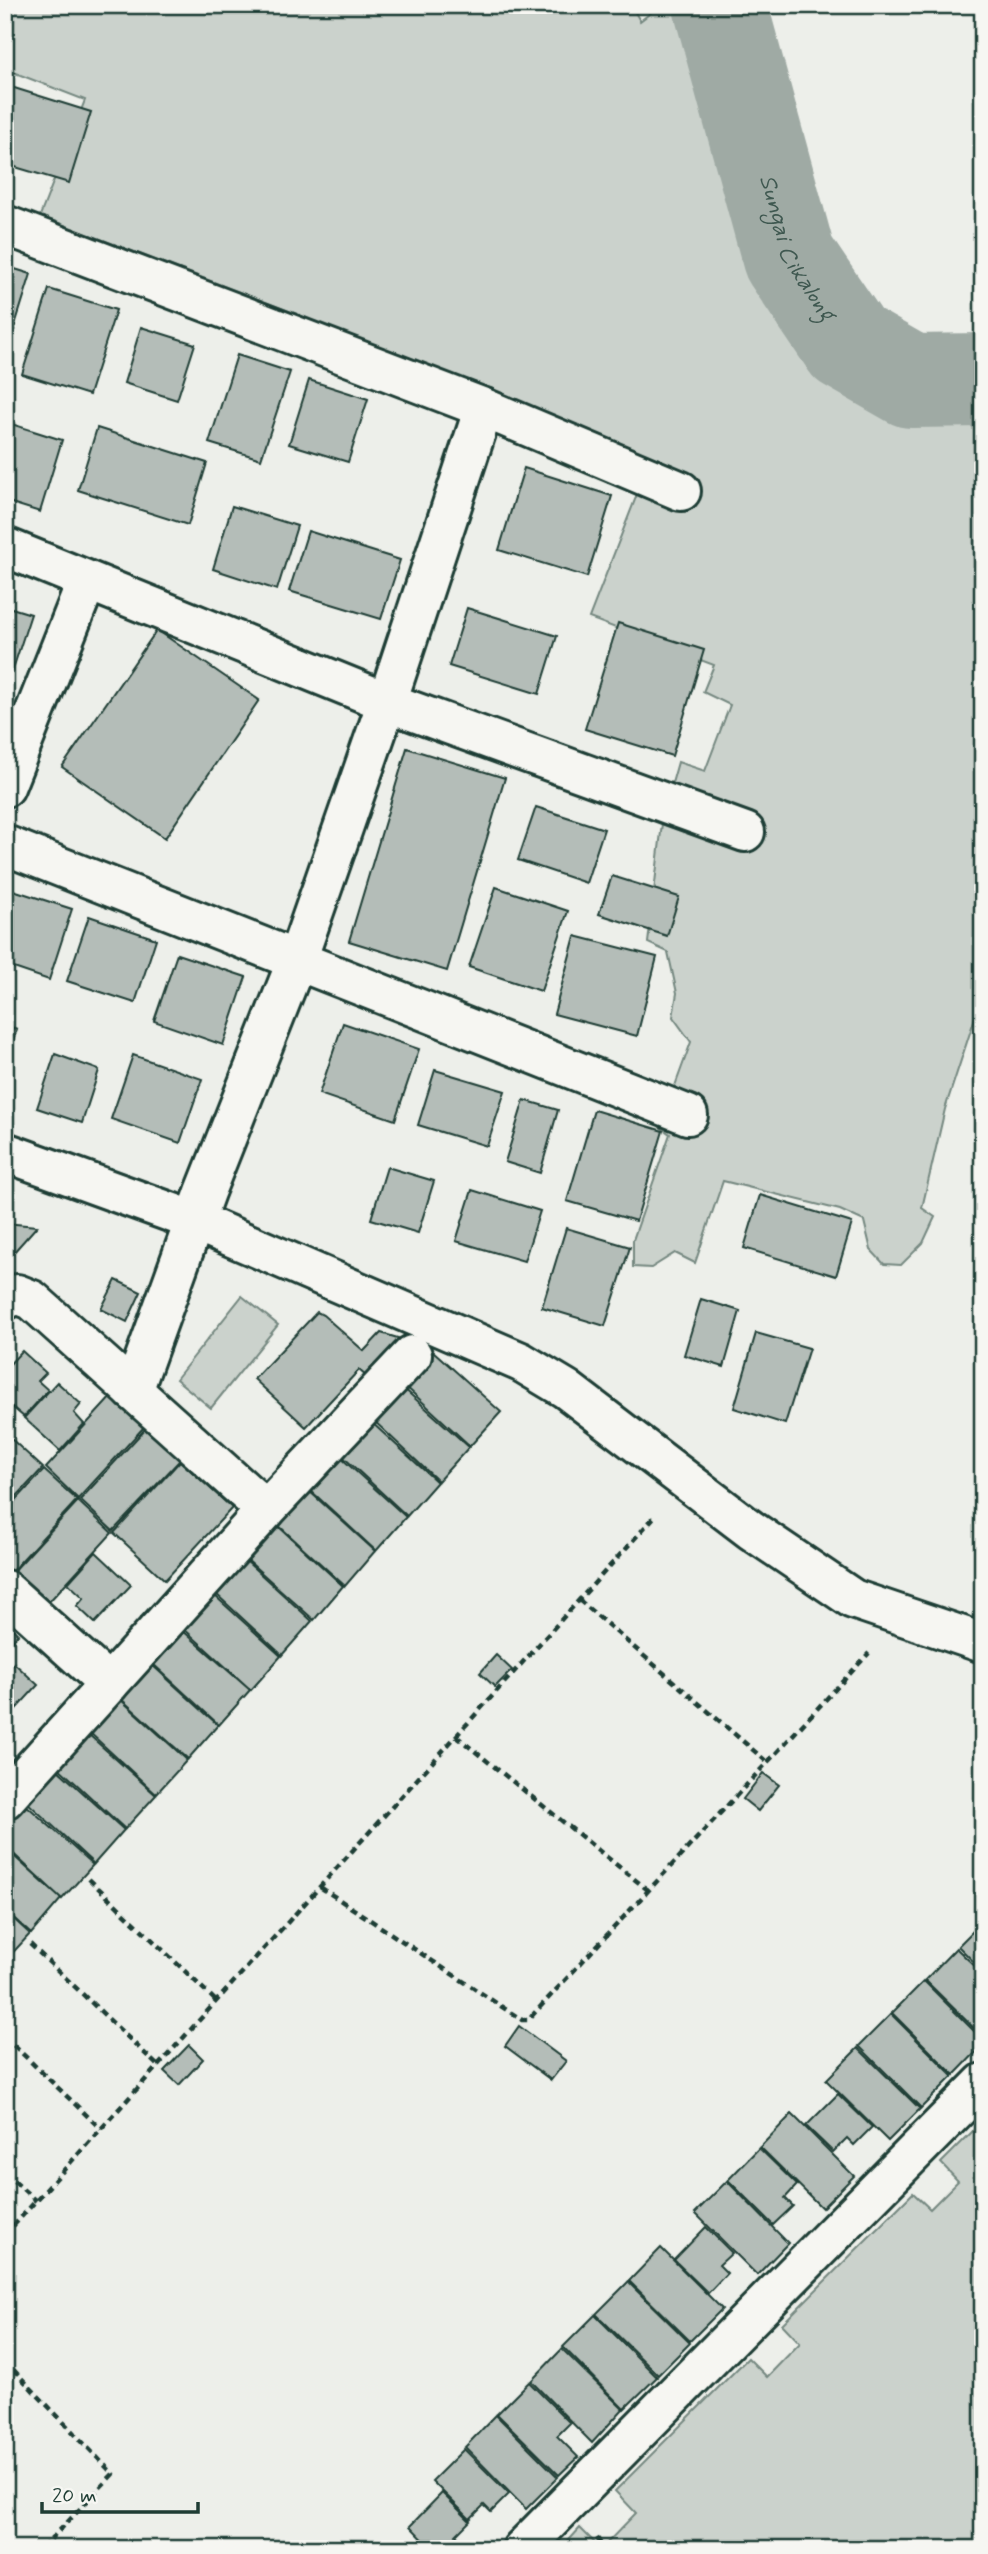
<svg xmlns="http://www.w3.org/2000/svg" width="988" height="2554" viewBox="0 0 988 2554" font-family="Mynerve,sans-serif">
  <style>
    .green { fill: #cbd2cc; stroke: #758880; stroke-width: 2 }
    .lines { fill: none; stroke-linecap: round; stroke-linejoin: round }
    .river { stroke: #9faaa4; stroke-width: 94 }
    .building { fill: #b4bdb8; stroke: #1f3d34; stroke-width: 2 }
    .street-casing { stroke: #1f3d34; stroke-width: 44 }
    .path { stroke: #1f3d34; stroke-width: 4.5; stroke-dasharray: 7 5; stroke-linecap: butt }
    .street { stroke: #f6f6f2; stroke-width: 38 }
    .labels { text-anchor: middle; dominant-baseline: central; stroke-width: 6; stroke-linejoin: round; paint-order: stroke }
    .water-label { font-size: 24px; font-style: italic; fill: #3f5850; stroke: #f6f6f2 }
  </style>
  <rect width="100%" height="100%" fill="#edefea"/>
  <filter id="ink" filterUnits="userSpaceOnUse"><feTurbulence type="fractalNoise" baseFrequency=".0143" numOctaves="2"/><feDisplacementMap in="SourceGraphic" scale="14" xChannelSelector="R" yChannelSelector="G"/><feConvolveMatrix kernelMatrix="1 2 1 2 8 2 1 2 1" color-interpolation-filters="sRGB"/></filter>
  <g filter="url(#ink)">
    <!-- green -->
    <g class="green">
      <polygon points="5,5 631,5 640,21 661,5 689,5 690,16 760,272 826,368 903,412 983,411 983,993 945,1109 922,1208 935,1217 923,1243 901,1265 884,1264 871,1250 864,1221 840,1210 723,1181 695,1263 675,1253 651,1268 633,1267 633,1240 670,1134 660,1127 691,1042 673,1017 677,993 668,952 648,943 663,815 678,762 705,771 730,705 703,692 714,665 589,618 636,497 637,468 297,314 40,216 85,100 5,69"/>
      <polygon points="242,1296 278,1325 211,1408 176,1379"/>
      <polygon points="983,2121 983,2549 601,2549 636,2513 615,2491 748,2358 767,2377 800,2343 782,2324 913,2193 930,2209 958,2181 941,2163"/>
      <polygon points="580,2528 601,2549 561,2549"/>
    </g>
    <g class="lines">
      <!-- river -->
      <path class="river" id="s1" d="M720,5L789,258L848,345L911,381L983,380"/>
    </g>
    <!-- building -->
    <g class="building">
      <polygon points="11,87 91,112 69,183 5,164 5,105"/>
      <polygon points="5,266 31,274 10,341 5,340"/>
      <polygon points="49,289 116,310 89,395 22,374"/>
      <polygon points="141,327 195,344 177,400 124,383"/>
      <polygon points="237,355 290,372 261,459 209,443"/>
      <polygon points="309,380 368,399 348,462 289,444"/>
      <polygon points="5,422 62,440 40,512 5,501"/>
      <polygon points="97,428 207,463 188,525 78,490"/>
      <polygon points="524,468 612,496 587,577 499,550"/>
      <polygon points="232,506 297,526 277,590 213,569"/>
      <polygon points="308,531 400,560 381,619 289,591"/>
      <polygon points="5,606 31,614 12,672 5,669"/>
      <polygon points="467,608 557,636 539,694 449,666"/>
      <polygon points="618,623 704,650 672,756 585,729"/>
      <polygon points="157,630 259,700 165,838 62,767"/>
      <polygon points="407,748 505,778 447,971 349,941"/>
      <polygon points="536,807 604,829 586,883 518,860"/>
      <polygon points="612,876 679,897 667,936 599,914"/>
      <polygon points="496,887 568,911 541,991 469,967"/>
      <polygon points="13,890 72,909 49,980 5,965 5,913"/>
      <polygon points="89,916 156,939 135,1003 67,981"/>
      <polygon points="575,936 657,957 637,1036 554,1014"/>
      <polygon points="177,954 246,977 223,1045 154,1021"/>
      <polygon points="343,1023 419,1049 395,1120 319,1094"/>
      <polygon points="5,1025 17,1029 5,1063"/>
      <polygon points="55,1054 99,1070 82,1123 37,1108"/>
      <polygon points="133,1055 202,1079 180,1143 111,1119"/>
      <polygon points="435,1070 505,1091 487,1146 418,1125"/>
      <polygon points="524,1100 558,1110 540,1173 505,1162"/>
      <polygon points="594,1110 663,1131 636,1221 567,1201"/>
      <polygon points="387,1167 434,1181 418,1233 371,1219"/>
      <polygon points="472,1190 540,1211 524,1261 456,1241"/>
      <polygon points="760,1195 852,1223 836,1276 744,1248"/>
      <polygon points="5,1223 37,1226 5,1262"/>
      <polygon points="566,1228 630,1247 605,1326 542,1307"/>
      <polygon points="116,1280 141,1292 127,1322 101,1309"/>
      <polygon points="701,1299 740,1311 724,1367 684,1355"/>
      <polygon points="317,1312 323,1315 364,1351 381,1333 401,1339 367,1377 359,1370 306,1427 254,1379"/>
      <polygon points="756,1333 809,1348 785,1424 734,1408"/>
      <polygon points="22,1351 46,1373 38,1381 48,1390 24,1417 5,1401 5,1369"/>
      <polygon points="433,1351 501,1412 470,1446 403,1384"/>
      <polygon points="57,1382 81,1404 74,1413 84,1424 60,1451 24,1418"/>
      <polygon points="401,1386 469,1447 438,1481 372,1419"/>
      <polygon points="112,1396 144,1427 78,1499 46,1468"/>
      <polygon points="370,1421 437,1482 407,1516 340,1454"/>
      <polygon points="146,1428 180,1460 113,1531 80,1500"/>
      <polygon points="8,1436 43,1468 5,1509 5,1439"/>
      <polygon points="339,1456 406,1517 376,1551 309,1489"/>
      <polygon points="180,1461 232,1508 165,1580 114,1533"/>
      <polygon points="44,1470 77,1500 11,1572 5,1567 5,1512"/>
      <polygon points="308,1490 375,1551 345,1586 277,1524"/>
      <polygon points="78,1501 112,1533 46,1605 12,1573"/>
      <polygon points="277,1525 343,1586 314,1620 246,1559"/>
      <polygon points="96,1552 131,1585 95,1623 77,1606 84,1598 68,1583"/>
      <polygon points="245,1560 312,1621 282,1655 215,1593"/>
      <polygon points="214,1595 281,1656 251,1690 183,1628"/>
      <polygon points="5,1622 18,1634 5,1649"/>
      <polygon points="182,1630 250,1690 219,1725 152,1663"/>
      <polygon points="496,1655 512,1670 495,1687 480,1673"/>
      <polygon points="14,1663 38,1685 6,1720 5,1672"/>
      <polygon points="151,1664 218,1725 188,1759 120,1698"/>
      <polygon points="120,1699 187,1760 156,1794 89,1732"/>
      <polygon points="88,1734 156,1795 125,1829 58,1767"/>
      <polygon points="57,1769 124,1830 94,1864 27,1802"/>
      <polygon points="763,1773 779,1785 758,1811 743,1799"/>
      <polygon points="25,1804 93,1865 62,1899 5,1846 5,1826"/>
      <polygon points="5,1848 61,1899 31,1934 5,1910"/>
      <polygon points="5,1911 30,1934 5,1961"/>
      <polygon points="983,1921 983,1971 958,1946"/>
      <polygon points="956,1948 983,1974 983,2037 925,1980"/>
      <polygon points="924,1981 983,2040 983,2045 954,2075 892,2013"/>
      <polygon points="891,2014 953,2076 921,2108 859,2046"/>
      <polygon points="519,2026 566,2061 551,2080 505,2046"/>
      <polygon points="189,2045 203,2059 179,2085 164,2071"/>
      <polygon points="858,2048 920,2109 888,2141 826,2080"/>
      <polygon points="838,2094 872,2127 854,2145 847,2138 833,2152 806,2126"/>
      <polygon points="792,2114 854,2176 822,2208 760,2147"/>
      <polygon points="759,2148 797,2185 785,2198 793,2206 773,2225 728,2180"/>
      <polygon points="727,2181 788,2243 757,2275 695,2213"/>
      <polygon points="706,2227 732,2253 719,2265 727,2273 708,2293 674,2260"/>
      <polygon points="661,2248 722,2309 690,2341 629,2281"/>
      <polygon points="628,2282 690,2343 658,2375 596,2314"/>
      <polygon points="595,2315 657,2377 624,2409 563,2347"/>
      <polygon points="562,2349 623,2409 592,2443 531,2381"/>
      <polygon points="529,2382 570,2423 557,2436 578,2457 559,2475 497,2414"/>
      <polygon points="496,2415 558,2477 526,2509 465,2447"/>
      <polygon points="464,2449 509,2494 491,2512 484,2505 470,2519 432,2481"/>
      <polygon points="442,2493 470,2521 456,2535 462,2542 455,2549 432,2549 410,2526"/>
    </g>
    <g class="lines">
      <defs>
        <g id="street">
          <polyline points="5,225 484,408 681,491"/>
          <polyline points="5,547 387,702 745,832"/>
          <polyline points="5,787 87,581"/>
          <polyline points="5,845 688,1115"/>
          <polyline points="5,1152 195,1221 521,1362 566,1389 751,1530 853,1599 983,1643"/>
          <polyline points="5,1300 17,1294 32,1300 266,1510"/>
          <polyline points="133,1391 205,1192 297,960 387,702 484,408"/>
          <polyline points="5,1590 109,1684"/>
          <polyline points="5,1799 266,1510 412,1355"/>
          <polyline points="522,2549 983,2083"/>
        </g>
      </defs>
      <!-- street casing -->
      <use href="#street" class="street-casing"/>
      <!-- path -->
      <g class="path">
        <polyline points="579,1600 767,1762"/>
        <polyline points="456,1736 648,1890"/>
        <polyline points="89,1879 217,2002"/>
        <polyline points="320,1887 522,2020 528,2020 869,1653"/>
        <polyline points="30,1944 158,2066"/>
        <polyline points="5,2037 101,2129"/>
        <polyline points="5,2173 36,2201"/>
        <polyline points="5,2235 655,1516"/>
        <polyline points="5,2361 113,2474 42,2549"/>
        <polyline points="597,2538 604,2549"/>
      </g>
      <!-- street -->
      <use href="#street" class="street"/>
    </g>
  </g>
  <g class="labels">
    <!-- water labels -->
    <g class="water-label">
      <text stroke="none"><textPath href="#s1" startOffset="256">Sungai Cikalong</textPath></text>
    </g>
  </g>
  <!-- margin -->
  <rect width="988" height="2554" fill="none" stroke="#f6f6f2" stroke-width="28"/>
  <rect x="14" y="14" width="960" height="2526" fill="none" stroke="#1f3d34" stroke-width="2.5" filter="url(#ink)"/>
  <!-- scale -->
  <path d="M42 2502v10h156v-10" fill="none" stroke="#1f3d34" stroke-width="3.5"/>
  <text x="52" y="2502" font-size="21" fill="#1f3d34" stroke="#f6f6f2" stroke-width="5" paint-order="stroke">20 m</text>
</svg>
